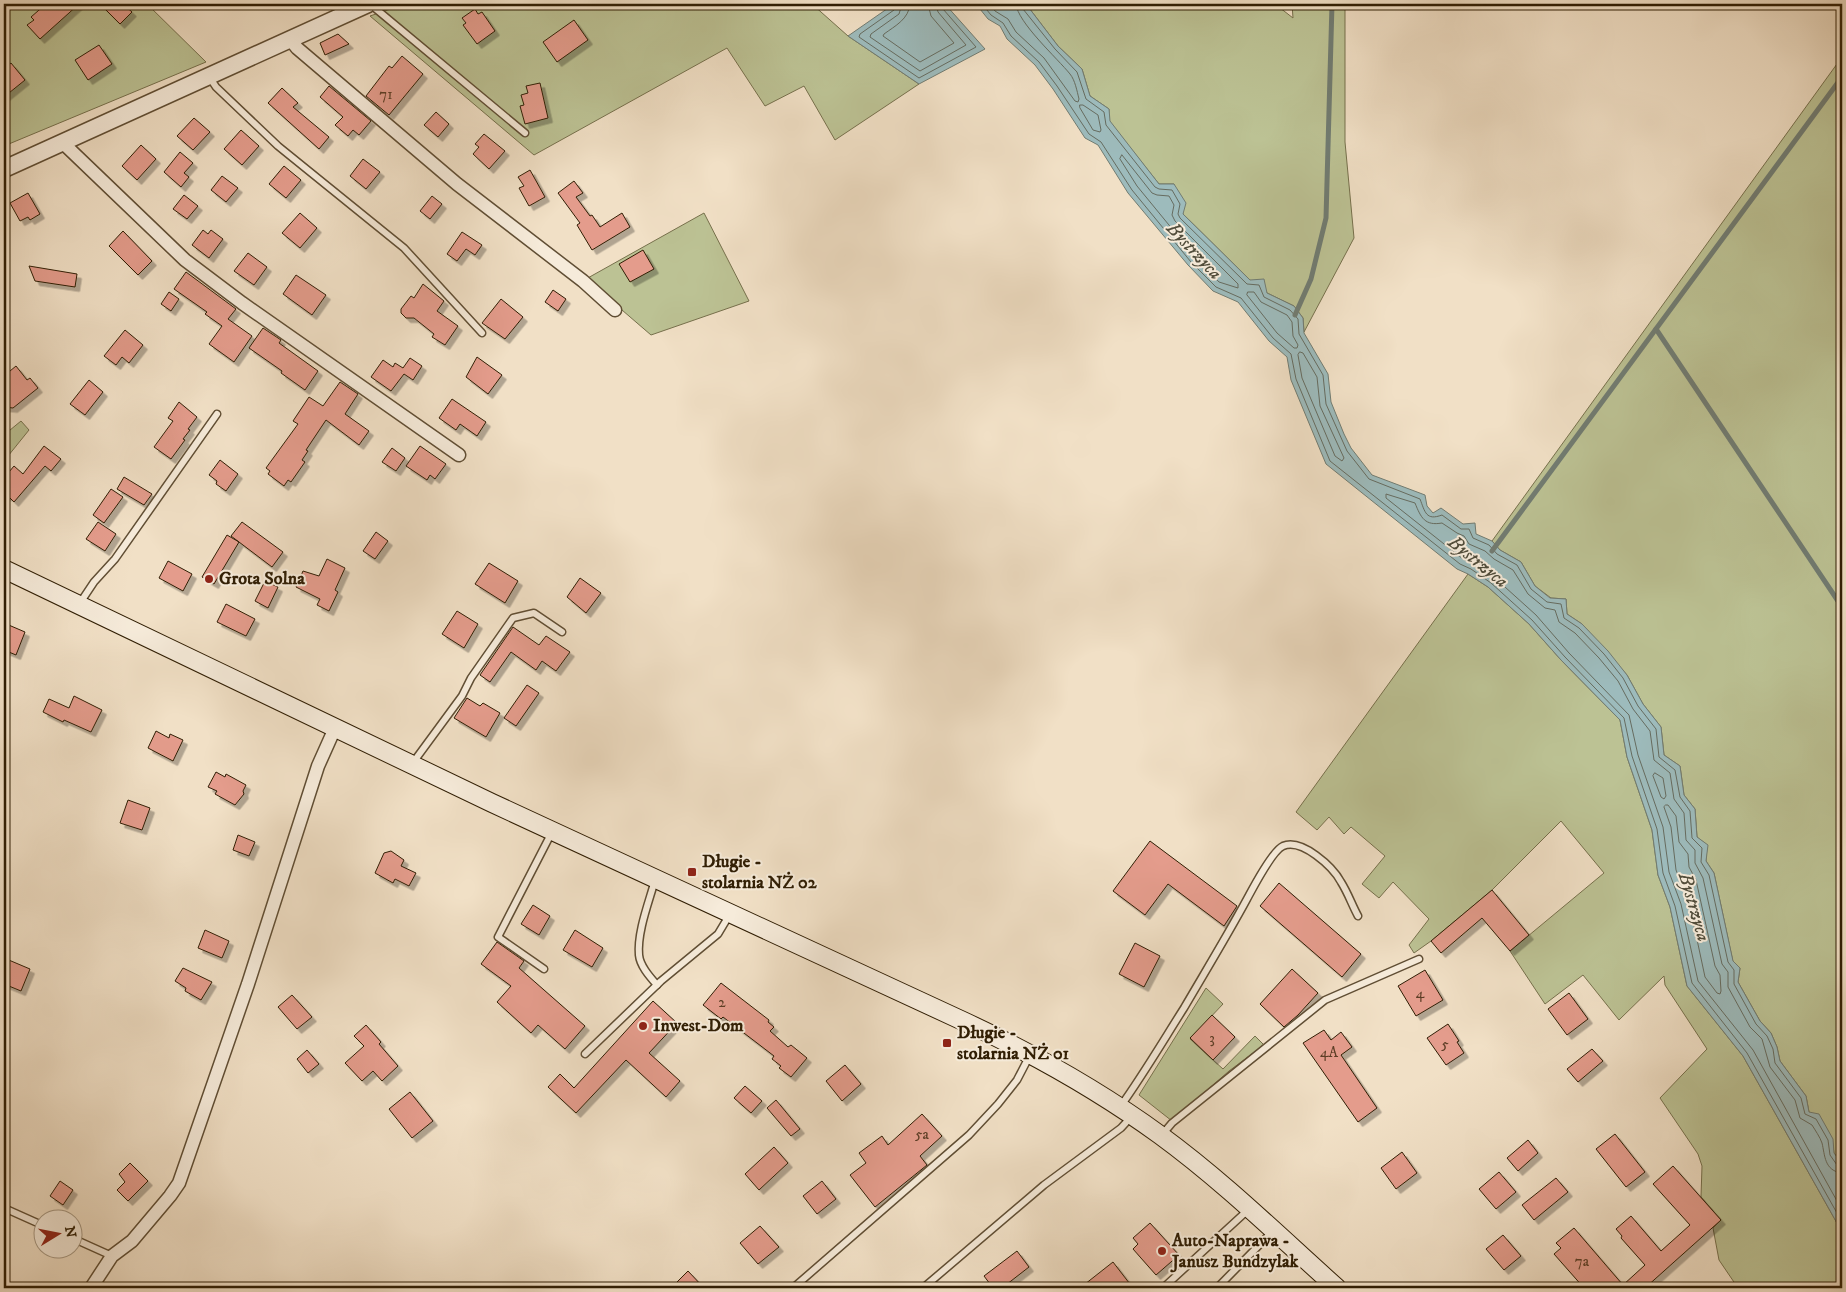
<svg xmlns="http://www.w3.org/2000/svg" width="1846" height="1292" viewBox="0 0 1846 1292" font-family="'IM FELL DW Pica',serif">
  <style>
    .green { fill: #bcc294; stroke: #76704c }
    .water { fill: #9dbbbc; stroke: #717c72 }
    .lines { fill: none; stroke-linecap: round; stroke-linejoin: round }
    .shore { stroke: #666c60; stroke-width: 1 }
    .stream { stroke: #717c72; stroke-width: 5 }
    .building { fill: #e49c8c; stroke: #301e04; filter: url(#shadow) }
    .service-casing { stroke: #604e34; stroke-width: 9 }
    .minor-casing { stroke: #604e34; stroke-width: 15 }
    .tertiary-casing { stroke: #604e34; stroke-width: 19 }
    .secondary-casing { stroke: #301e04; stroke-width: 20 }
    .service { stroke: #f6ebda; stroke-width: 6 }
    .minor { stroke: #f6ebda; stroke-width: 12 }
    .tertiary { stroke: #f6ebda; stroke-width: 16 }
    .secondary { stroke: #f6ebda; stroke-width: 18 }
    .poi-dot { fill: #8f2418; stroke: #f6ebda; stroke-width: 2 }
    .labels { text-anchor: middle; dominant-baseline: central; stroke-width: 4; stroke-linejoin: round; paint-order: stroke }
    .number-label { font-size: 15px; fill: #5d3e26 }
    .poi-label { font-size: 18px; font-weight: bold; fill: #301e04; stroke: #f6ebda; text-anchor: start }
    .water-label { font-size: 19px; font-style: italic; fill: #514d3b; stroke: #f6ebda }
  </style>
  <defs>
    <filter id="shadow"><feDropShadow dx="4.5" dy="4.5" stdDeviation="0" flood-color="#0004"/></filter>
  </defs>
  <rect width="100%" height="100%" fill="#f1e0c6"/>
  <filter id="stains"><feTurbulence type="fractalNoise" baseFrequency=".004" numOctaves="4"/><feColorMatrix values="0 0 0 0 .2 0 0 0 0 .09 0 0 0 0 .02 0 0 0 .5 -.17"/></filter>
  <radialGradient id="worn" r=".72"><stop offset=".6" stop-color="#630" stop-opacity="0"/><stop offset="1" stop-color="#630" stop-opacity=".3"/></radialGradient>
  <!-- green -->
  <g class="green">
    <polygon points="4,4 147,4 206,62 4,146"/>
    <polygon points="405,4 812,4 848,36 919,84 835,140 804,86 765,106 727,48 534,155 370,16"/>
    <polygon points="1026,4 1275,4 1293,18 1292,4 1345,4 1345,142 1354,238 1304,332 1303,318 1294,306 1267,293 1250,280 1183,214 1174,184 1159,184 1109,121 1109,109 1090,96 1082,69 1058,46"/>
    <polygon points="1842,57 1842,1164 1834,1153 1832,1139 1809,1112 1806,1096 1780,1061 1777,1047 1771,1033 1760,1021 1738,982 1740,968 1733,962 1714,873 1706,861 1707,845 1697,837 1695,809 1684,795 1680,766 1664,755 1661,727 1643,704 1627,675 1582,624 1567,614 1566,599 1551,598 1535,586 1521,562 1500,550 1492,541"/>
    <polygon points="704,213 749,301 651,335 586,279"/>
    <polygon points="21,421 29,430 4,461 4,435"/>
    <polygon points="1468,574 1488,587 1529,624 1561,660 1620,720 1627,757 1652,830 1658,875 1670,907 1687,986 1743,1056 1842,1232 1842,1288 1738,1288 1719,1260 1713,1228 1721,1220 1701,1197 1702,1166 1698,1154 1660,1098 1707,1049 1665,985 1664,976 1619,1020 1583,975 1545,1004 1510,951 1604,873 1561,821 1492,890 1431,941 1414,953 1409,945 1429,919 1393,882 1379,898 1362,884 1385,856 1351,827 1344,834 1329,817 1317,830 1296,812"/>
    <polygon points="1206,988 1223,1004 1190,1039 1223,1069 1255,1036 1264,1045 1229,1071 1172,1121 1139,1095"/>
  </g>
  <!-- water -->
  <g class="water">
    <polygon points="894,4 945,4 985,49 919,84 848,36"/>
    <polygon points="976,4 1026,4 1058,46 1082,69 1090,96 1109,109 1110,121 1159,184 1174,184 1186,203 1183,214 1250,280 1264,279 1267,293 1294,306 1303,318 1304,333 1328,374 1331,402 1344,434 1351,448 1372,475 1425,495 1427,506 1433,513 1441,508 1463,524 1475,523 1476,534 1492,541 1500,550 1521,562 1535,586 1550,598 1566,599 1567,614 1582,624 1608,651 1627,675 1643,704 1661,727 1664,755 1680,766 1684,795 1695,809 1697,837 1708,845 1706,861 1714,873 1733,961 1740,968 1738,982 1760,1021 1771,1033 1777,1047 1780,1061 1806,1096 1809,1112 1819,1114 1833,1139 1834,1153 1842,1164 1842,1232 1743,1056 1687,986 1670,907 1658,875 1652,830 1627,757 1620,720 1561,660 1529,624 1488,587 1468,574 1457,569 1326,464 1291,380 1287,357 1269,341 1238,302 1213,291 1188,265 1128,193 1098,145 1085,138 1053,89 1035,65 1007,39 1000,26 988,19"/>
  </g>
  <g class="lines">
    <!-- shore -->
    <g class="shore">
      <polyline points="896,4 894,10 860,34 859,37 919,78 976,47 943,9 942,4"/>
      <polyline points="902,4 899,14 871,34 870,37 920,71 966,45 938,12 936,4"/>
      <path d="M910,4C909,19 895,26 884,34L883,36L920,62L954,43L931,16L928,4"/>
      <polyline points="982,4 991,15 1003,23 1011,36 1039,62 1057,86 1089,134 1101,142 1132,190 1191,262 1216,287 1241,298 1273,338 1291,354 1296,379 1330,461 1460,564 1471,569 1491,583 1532,620 1565,657 1624,718 1632,756 1657,829 1663,873 1675,906 1692,983 1747,1053 1842,1222"/>
      <path d="M990,4L995,11L1008,19L1016,32L1044,58L1075,101L1078,102L1079,99C1077,91 1075,80 1070,74C1058,59 1017,22 1016,4"/>
      <path d="M1022,4L1023,9L1055,49L1077,72L1086,99L1104,112L1106,125L1155,187L1159,189L1172,190L1180,204L1178,214L1180,218L1247,284L1259,285L1264,297L1290,310L1298,319L1299,334L1323,375L1326,404L1347,451L1369,479L1420,499C1425,512 1426,521 1442,515L1461,529H1469L1473,538L1489,545L1497,554L1517,565L1531,589L1547,602L1561,604L1564,618L1579,628L1604,654L1623,678L1638,706L1656,729L1659,757L1675,770L1680,797L1690,811L1692,838L1702,848L1701,862L1709,875L1728,962L1734,970V984L1756,1024L1767,1036L1773,1049L1775,1063L1801,1098L1805,1114L1816,1119L1828,1140L1830,1155L1837,1165L1842,1166"/>
      <polygon points="1080,105 1083,105 1098,115 1101,130 1100,132 1093,130 1080,108"/>
      <polygon points="1122,155 1152,193 1157,195 1169,196 1174,205 1172,215 1175,221 1238,284 1238,288 1219,282 1196,258 1137,186 1120,159"/>
      <polygon points="1248,292 1254,292 1261,302 1287,315 1292,322 1293,336 1298,345 1297,348 1294,348 1277,333 1247,295"/>
      <polygon points="1300,352 1303,353 1317,377 1320,406 1344,458 1342,461 1335,456 1302,378 1298,355"/>
      <polygon points="1655,773 1663,778 1666,796 1664,799 1661,797 1653,776"/>
      <polygon points="1666,805 1668,805 1676,816 1679,842 1688,854 1689,867 1696,880 1715,966 1720,975 1721,991 1720,994 1717,993 1705,977 1689,902 1676,870 1671,827 1664,807"/>
      <path d="M1842,1173C1824,1171 1825,1155 1822,1143C1820,1137 1815,1130 1812,1125L1800,1118L1795,1100L1770,1067L1762,1039L1750,1027L1728,987V972L1722,964L1703,878L1695,863V850L1686,840L1684,813L1674,799L1670,773L1654,760L1650,731L1633,709L1618,681L1599,658L1575,633L1559,622L1555,610L1545,608L1528,594L1513,570L1494,559L1485,551L1469,544L1464,536L1457,533L1442,523C1425,526 1421,518 1415,503L1386,494V498L1463,559L1474,564L1495,578L1536,615L1569,653L1629,715L1638,755L1663,827L1669,872L1681,904L1698,981L1753,1050L1842,1210"/>
    </g>
    <!-- stream -->
    <g class="stream">
      <polyline points="1295,315 1311,279 1326,218 1332,4"/>
      <polyline points="1656,329 1842,607"/>
      <polyline points="1492,551 1842,77"/>
    </g>
  </g>
  <!-- building -->
  <g class="building">
    <polygon points="46,4 79,4 40,39 27,25 34,20 31,17"/>
    <polygon points="100,4 123,4 132,12 120,24"/>
    <polygon points="475,9 478,14 482,12 495,31 477,44 463,25 466,23 462,18"/>
    <polygon points="574,20 588,40 557,62 543,42"/>
    <polygon points="338,34 349,44 325,55 320,43"/>
    <polygon points="99,45 112,64 88,80 75,60"/>
    <polygon points="402,56 423,74 389,115 366,96 389,66 392,68"/>
    <polygon points="11,63 25,80 4,97 4,69"/>
    <polygon points="540,83 548,118 525,124 520,106 524,105 521,95 528,93 526,86"/>
    <polygon points="329,86 371,121 359,135 353,130 348,136 335,125 343,117 320,97"/>
    <polygon points="282,88 298,103 293,107 329,137 319,149 268,103"/>
    <polygon points="436,112 449,124 438,137 424,125"/>
    <polygon points="194,118 210,132 193,150 177,136"/>
    <polygon points="241,130 259,146 242,165 224,149"/>
    <polygon points="484,134 505,151 489,169 473,154 479,147 475,144"/>
    <polygon points="141,145 156,159 137,180 122,166"/>
    <polygon points="180,152 193,163 184,173 189,177 181,187 164,172"/>
    <polygon points="363,159 380,172 366,189 350,176"/>
    <polygon points="284,166 301,180 286,198 269,184"/>
    <polygon points="530,170 545,197 529,206 519,188 524,186 518,177"/>
    <polygon points="222,176 238,188 226,202 211,190"/>
    <polygon points="574,181 583,193 576,197 590,216 592,215 600,227 622,213 630,227 592,250 577,225 580,223 558,193"/>
    <polygon points="28,193 40,214 30,220 28,217 20,221 10,203"/>
    <polygon points="184,195 198,206 187,219 173,209"/>
    <polygon points="432,196 442,204 430,219 420,211"/>
    <polygon points="300,213 317,228 300,248 282,233"/>
    <polygon points="203,230 208,234 211,230 223,239 209,258 192,245"/>
    <polygon points="123,231 152,261 138,275 109,246"/>
    <polygon points="462,232 482,245 475,255 466,249 457,261 447,254"/>
    <polygon points="643,250 654,269 630,282 619,264"/>
    <polygon points="248,253 267,267 254,285 234,271"/>
    <polygon points="29,266 77,274 75,287 35,281"/>
    <polygon points="186,272 236,309 228,319 252,336 234,362 209,344 222,326 205,314 207,312 174,289"/>
    <polygon points="296,275 326,295 312,315 283,294"/>
    <polygon points="423,284 444,301 437,311 458,326 445,345 432,337 434,334 414,318 406,318 401,313 401,309 411,296 414,298"/>
    <polygon points="553,290 566,299 558,311 545,302"/>
    <polygon points="169,292 179,299 171,311 161,304"/>
    <polygon points="501,299 523,317 505,339 482,323"/>
    <polygon points="263,328 281,340 279,343 318,371 305,390 281,373 282,371 249,348"/>
    <polygon points="125,330 143,345 129,363 122,357 116,365 104,356"/>
    <polygon points="477,357 502,375 488,394 466,377"/>
    <polygon points="410,358 422,366 413,380 404,374 391,391 371,377 383,360 393,367 395,363 403,368"/>
    <polygon points="16,366 27,380 30,378 38,388 13,408 4,407 4,376"/>
    <polygon points="89,380 103,392 85,415 70,404"/>
    <polygon points="340,382 358,394 345,414 369,431 359,445 326,420 306,450 308,451 302,460 305,462 291,482 288,480 284,486 268,474 270,471 266,468 298,424 293,421 309,397 323,406"/>
    <polygon points="452,399 486,422 477,436 460,424 456,430 439,418"/>
    <polygon points="179,402 197,417 188,429 190,430 183,439 185,440 171,459 154,447 173,421 168,418"/>
    <polygon points="44,446 61,459 51,471 45,466 14,502 8,496 4,496 4,478 14,466 23,474"/>
    <polygon points="420,446 446,464 435,479 430,475 427,480 406,466"/>
    <polygon points="392,448 405,458 396,471 382,462"/>
    <polygon points="220,460 238,474 226,491 216,484 217,481 209,475"/>
    <polygon points="124,477 152,494 144,505 117,489"/>
    <polygon points="111,489 123,497 104,523 93,515"/>
    <polygon points="98,522 116,534 105,551 86,539"/>
    <polygon points="242,522 283,552 272,567 239,542 214,584 202,577 227,535 239,542 231,536"/>
    <polygon points="376,532 388,541 375,559 363,551"/>
    <polygon points="327,559 345,568 335,590 338,592 329,611 317,605 320,599 296,587 303,571 319,576"/>
    <polygon points="168,561 192,574 183,591 159,578"/>
    <polygon points="489,563 518,581 505,603 475,584"/>
    <polygon points="580,578 601,593 586,613 567,597"/>
    <polygon points="265,581 278,587 268,608 255,601"/>
    <polygon points="226,604 255,619 246,636 217,622"/>
    <polygon points="457,611 478,624 464,648 442,634"/>
    <polygon points="4,623 25,632 16,655 4,650"/>
    <polygon points="513,627 539,645 546,636 570,652 556,671 542,661 536,670 511,652 490,682 480,675"/>
    <polygon points="527,685 539,693 516,726 504,718"/>
    <polygon points="74,696 102,710 91,732 64,720 63,722 43,712 49,699 69,708"/>
    <polygon points="467,698 480,706 483,703 500,713 486,737 454,718"/>
    <polygon points="156,731 169,738 170,734 183,740 173,761 148,748"/>
    <polygon points="216,772 225,777 226,774 246,785 243,791 244,794 235,805 215,794 217,791 208,787"/>
    <polygon points="128,800 150,808 142,830 120,823"/>
    <polygon points="238,835 255,842 249,856 233,850"/>
    <polygon points="1150,841 1237,906 1224,926 1168,884 1145,915 1113,891"/>
    <polygon points="391,851 404,860 401,866 416,873 409,886 395,879 393,883 375,873 384,853"/>
    <polygon points="1279,883 1361,954 1342,977 1260,906"/>
    <polygon points="1492,890 1529,935 1510,951 1482,918 1441,953 1431,941"/>
    <polygon points="533,905 550,916 539,935 521,924"/>
    <polygon points="205,930 229,941 222,958 198,948"/>
    <polygon points="575,930 603,948 592,967 563,950"/>
    <polygon points="497,942 524,961 519,968 585,1026 565,1049 538,1025 531,1033 497,1002 511,986 481,964"/>
    <polygon points="1135,943 1160,956 1144,987 1119,974"/>
    <polygon points="4,958 30,969 21,991 4,984"/>
    <polygon points="183,968 212,982 201,1000 185,991 186,988 175,981"/>
    <polygon points="1292,969 1318,993 1298,1015 1284,1027 1260,1004"/>
    <polygon points="1425,970 1443,1000 1416,1016 1398,986"/>
    <polygon points="721,983 769,1020 768,1022 774,1027 770,1031 788,1047 791,1045 807,1058 791,1077 779,1068 781,1066 772,1059 774,1056 723,1017 721,1019 703,1005"/>
    <polygon points="1569,993 1588,1019 1567,1035 1548,1009"/>
    <polygon points="292,995 312,1017 297,1029 278,1007"/>
    <polygon points="653,1001 677,1023 649,1053 680,1081 666,1097 626,1060 576,1113 548,1087 560,1074 574,1088"/>
    <polygon points="1212,1015 1235,1037 1213,1060 1190,1038"/>
    <polygon points="1448,1024 1459,1041 1457,1042 1464,1053 1446,1065 1427,1038"/>
    <polygon points="366,1025 381,1042 379,1044 398,1066 382,1081 373,1071 362,1081 345,1063 364,1046 354,1036"/>
    <polygon points="1324,1030 1331,1040 1341,1032 1352,1047 1341,1055 1377,1108 1358,1122 1303,1043"/>
    <polygon points="1592,1049 1603,1061 1578,1082 1567,1069"/>
    <polygon points="307,1050 319,1064 308,1073 297,1059"/>
    <polygon points="845,1065 861,1084 842,1101 826,1081"/>
    <polygon points="745,1086 762,1101 751,1113 734,1098"/>
    <polygon points="410,1092 433,1121 412,1138 389,1109"/>
    <polygon points="776,1100 800,1129 791,1136 767,1108"/>
    <polygon points="922,1114 942,1136 920,1156 927,1165 875,1207 850,1175 866,1163 859,1153 882,1136 888,1145"/>
    <polygon points="1615,1134 1645,1172 1626,1187 1596,1149"/>
    <polygon points="1528,1140 1538,1153 1518,1171 1507,1158"/>
    <polygon points="774,1147 788,1163 759,1190 745,1174"/>
    <polygon points="1402,1152 1417,1173 1396,1189 1381,1168"/>
    <polygon points="130,1163 148,1181 128,1201 117,1190 125,1182 119,1174"/>
    <polygon points="1673,1166 1721,1220 1645,1288 1584,1288 1554,1254 1561,1248 1556,1243 1574,1228 1623,1285 1645,1265 1621,1238 1622,1236 1616,1229 1631,1216 1661,1251 1690,1225 1653,1184"/>
    <polygon points="1499,1172 1516,1192 1496,1209 1479,1189"/>
    <polygon points="1556,1178 1568,1192 1534,1220 1522,1205"/>
    <polygon points="60,1181 73,1190 63,1205 50,1196"/>
    <polygon points="822,1181 836,1199 817,1214 803,1196"/>
    <polygon points="1150,1223 1179,1255 1156,1275 1133,1249 1138,1244 1133,1238"/>
    <polygon points="760,1226 779,1247 758,1264 740,1243"/>
    <polygon points="1503,1235 1521,1256 1504,1270 1486,1249"/>
    <polygon points="1017,1251 1029,1267 1002,1288 993,1288 984,1276"/>
    <polygon points="1113,1262 1133,1288 1080,1288"/>
    <polygon points="688,1271 704,1288 671,1288"/>
  </g>
  <g class="lines">
    <defs>
      <g id="service">
        <polyline points="370,4 525,133"/>
        <polyline points="210,78 216,87 278,146 404,248 482,333"/>
        <polyline points="80,603 94,582 115,559 217,414"/>
        <polyline points="412,764 462,696 471,678 513,618 534,613 562,632"/>
        <path d="M655,880C649,902 637,932 639,955C640,966 650,977 657,985"/>
        <polyline points="544,969 498,937 552,832"/>
        <polyline points="585,1054 661,981 718,934 730,914"/>
        <path d="M1120,1107C1143,1075 1163,1041 1184,1008C1205,972 1227,936 1247,899C1253,888 1272,851 1283,846C1302,838 1333,867 1341,882C1348,893 1352,905 1358,916"/>
        <polyline points="1161,1136 1172,1123 1325,1000 1419,959"/>
        <polyline points="4,1208 42,1225"/>
        <polyline points="72,1238 112,1256"/>
        <polyline points="793,1288 969,1135 998,1104 1017,1080 1030,1055"/>
        <polyline points="923,1288 1044,1185 1121,1128 1132,1116"/>
        <polyline points="1163,1288 1248,1210"/>
        <polyline points="1217,1288 1272,1232"/>
      </g>
      <g id="minor">
        <polyline points="290,39 297,48 457,184 583,281 615,310"/>
        <polyline points="63,143 185,260 242,303 459,455"/>
        <polyline points="91,1288 112,1256 132,1241 170,1196 179,1183 248,984 318,766 335,728"/>
      </g>
      <polyline id="tertiary" points="4,169 368,4"/>
      <path id="secondary" d="M4,569L492,803L963,1021C1032,1053 1098,1090 1160,1135C1223,1181 1279,1236 1337,1288"/>
    </defs>
    <!-- service casing -->
    <use href="#service" class="service-casing"/>
    <!-- minor casing -->
    <use href="#minor" class="minor-casing"/>
    <!-- tertiary casing -->
    <use href="#tertiary" class="tertiary-casing"/>
    <!-- secondary casing -->
    <use href="#secondary" class="secondary-casing"/>
    <!-- service -->
    <use href="#service" class="service"/>
    <!-- minor -->
    <use href="#minor" class="minor"/>
    <!-- tertiary -->
    <use href="#tertiary" class="tertiary"/>
    <!-- secondary -->
    <use href="#secondary" class="secondary"/>
  </g>
  <!-- markers -->
  <g class="poi-dot">
    <circle cx="209" cy="579" r="5"/>
    <rect x="687" y="867" width="10" height="10" rx="2.5"/>
    <circle cx="643" cy="1026" r="5"/>
    <rect x="942" y="1038" width="10" height="10" rx="2.5"/>
    <circle cx="1162" cy="1251" r="5"/>
  </g>
  <g class="labels">
    <!-- number labels -->
    <g class="number-label">
      <text x="386" y="94">71</text>
      <text x="1420" y="993">4</text>
      <text x="722" y="1002">2</text>
      <text x="1212" y="1038">3</text>
      <text x="1445" y="1044">5</text>
      <text x="1329" y="1052">4A</text>
      <text x="922" y="1134">5a</text>
      <text x="1582" y="1261">7a</text>
    </g>
    <!-- poi labels -->
    <g class="poi-label">
      <text x="219" y="579">Grota Solna</text>
      <text x="702" y="862">Długie -<tspan x="702" dy="21">stolarnia NŻ 02</tspan></text>
      <text x="653" y="1026">Inwest-Dom</text>
      <text x="957" y="1033">Długie -<tspan x="957" dy="21">stolarnia NŻ 01</tspan></text>
      <text x="1172" y="1241">Auto-Naprawa -<tspan x="1172" dy="21">Janusz Bundzylak</tspan></text>
    </g>
    <!-- water labels -->
    <g class="water-label">
      <text transform="translate(1194 251) rotate(47)">Bystrzyca</text>
      <text transform="translate(1478 562) rotate(39)">Bystrzyca</text>
      <text transform="translate(1694 907) rotate(74)">Bystrzyca</text>
    </g>
  </g>
  <!-- margin -->
  <rect width="1846" height="1292" fill="none" stroke="#f1e0c6" stroke-width="20"/>
  <rect x="5" y="5" width="1836" height="1282" fill="none" stroke="#301e04" stroke-width="2.5"/>
  <rect x="10" y="10" width="1826" height="1272" fill="none" stroke="#301e04"/>
  <!-- north arrow -->
  <g transform="translate(58 1234) rotate(80)"><circle r="24" fill="#f6ebda" stroke="#a79984"/>
  <path d="M0-4L9 19L0 12L-9 19Z" fill="#8f2418"/>
  <text y="-8" font-size="14" font-weight="bold" text-anchor="middle" fill="#301e04">N</text>
  </g>
  <rect width="100%" height="100%" filter="url(#stains)"/>
  <rect width="100%" height="100%" fill="url(#worn)"/>
</svg>
